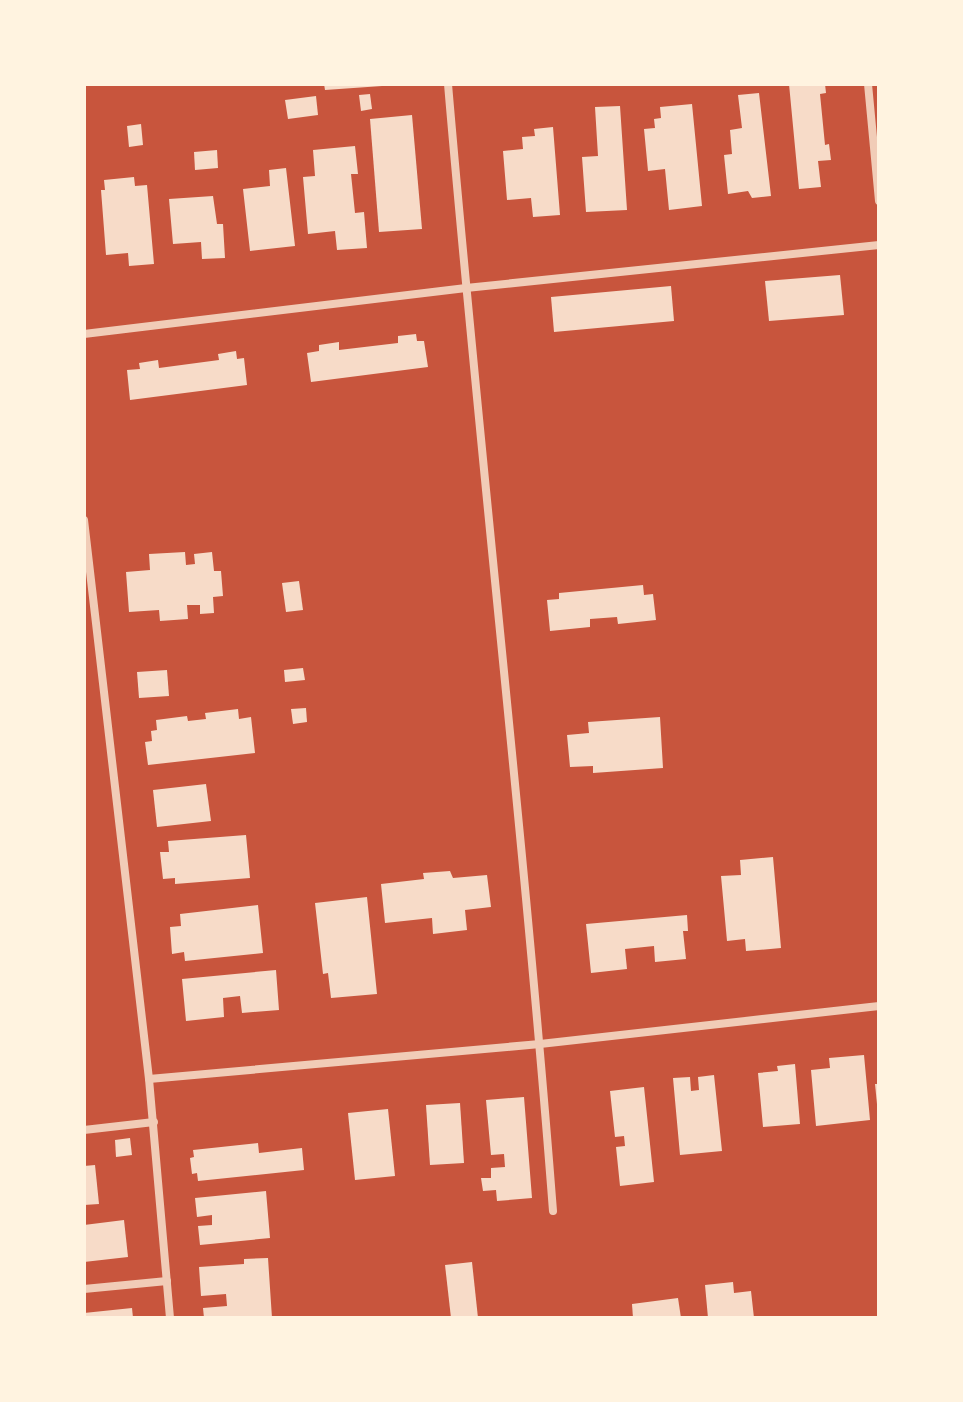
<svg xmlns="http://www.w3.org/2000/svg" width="963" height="1402" viewBox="0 0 963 1402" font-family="Mulish,sans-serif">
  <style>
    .building { fill: #f7dbc8 }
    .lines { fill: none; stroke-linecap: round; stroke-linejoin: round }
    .minor { stroke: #f1ccb7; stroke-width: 8 }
  </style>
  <rect width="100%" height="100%" fill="#c8553d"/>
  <!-- building -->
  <g class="building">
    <polygon points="324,84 382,84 382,86 325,90"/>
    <polygon points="789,84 825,84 826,93 820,94 825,145 829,144 831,160 818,161 821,187 799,189"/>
    <polygon points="759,93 771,196 752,198 748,191 728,194 724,155 732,154 730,130 742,128 738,95"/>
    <polygon points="370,94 372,109 361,111 359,95"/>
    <polygon points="316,96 318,115 288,119 285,100"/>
    <polygon points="692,104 702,206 669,210 665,169 648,171 644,129 655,128 654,119 661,118 660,107"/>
    <polygon points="620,106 627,210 586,212 582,157 598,156 595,107"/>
    <polygon points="412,115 422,229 379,232 370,119"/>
    <polygon points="141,124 143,145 129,147 127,126"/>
    <polygon points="553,127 560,215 533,217 531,198 507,200 503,151 523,149 522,137 535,136 534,129"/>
    <polygon points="355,146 358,174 351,174 355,213 364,212 367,248 337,250 335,231 308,234 303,177 315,176 313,150"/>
    <polygon points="217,150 218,168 195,170 194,152"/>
    <polygon points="286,168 295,246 250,251 243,189 270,186 269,170"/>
    <polygon points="134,177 135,186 147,185 154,264 129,266 128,253 106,255 101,190 105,190 104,180"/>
    <polygon points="213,196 217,224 223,224 225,258 202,259 201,242 173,244 169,199"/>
    <polygon points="840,275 844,315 769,321 765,281"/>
    <polygon points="671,286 674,321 554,332 551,297"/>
    <polygon points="416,334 417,341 424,341 428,367 311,382 307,353 319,351 319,345 339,342 339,350 398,343 398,336"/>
    <polygon points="236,351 237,359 244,358 247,385 130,400 127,370 140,369 139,363 158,360 159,368 219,360 218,354"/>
    <polygon points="185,552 186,565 195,564 194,554 212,552 214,571 221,571 223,596 213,597 214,613 200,614 200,605 187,605 188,619 160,621 159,610 129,612 126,572 150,570 149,554"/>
    <polygon points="299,581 303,610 286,612 282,583"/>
    <polygon points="643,585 644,595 653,594 656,620 618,624 617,617 590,619 590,627 550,631 547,600 559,599 559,593"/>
    <polygon points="303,668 305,680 285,682 284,670"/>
    <polygon points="167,670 169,696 139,698 137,672"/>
    <polygon points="306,708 307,722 293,724 291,709"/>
    <polygon points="238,709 239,719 251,717 255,753 148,765 145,742 152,741 151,731 157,730 156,720 187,716 188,721 206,719 205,713"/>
    <polygon points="660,717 663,768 593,773 593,766 570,767 567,735 589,733 588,722"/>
    <polygon points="206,784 211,821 157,827 153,790"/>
    <polygon points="246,835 250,878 175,884 175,878 163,879 160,852 169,852 168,841"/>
    <polygon points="773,857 781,948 746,951 745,939 727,941 721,876 741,875 740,860"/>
    <polygon points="450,871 453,878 487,875 491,907 465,910 467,930 433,934 432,918 385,923 381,884 424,879 423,873"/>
    <polygon points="367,897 377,994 331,998 328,973 323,974 315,903"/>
    <polygon points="258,905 263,953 185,961 184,952 172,954 170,927 181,926 180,914"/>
    <polygon points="687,915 688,931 683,931 686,959 655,962 654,946 625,949 627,969 591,973 586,924"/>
    <polygon points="276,970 279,1010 242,1013 240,996 223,998 224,1017 186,1021 182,979"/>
    <polygon points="864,1055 870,1120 816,1126 811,1070 830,1068 829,1058"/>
    <polygon points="795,1064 800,1124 763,1127 758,1073 778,1071 777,1066"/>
    <polygon points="714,1075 722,1151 680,1155 673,1078 690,1077 691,1091 699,1090 698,1077"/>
    <polygon points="875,1084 879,1084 879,1104 877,1104"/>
    <polygon points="644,1087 654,1182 620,1186 616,1147 625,1146 624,1136 615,1137 610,1091"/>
    <polygon points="524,1097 532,1198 497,1201 496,1190 483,1191 481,1178 491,1178 491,1168 505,1167 504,1154 491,1155 486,1100"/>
    <polygon points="460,1103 464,1163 430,1165 426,1105"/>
    <polygon points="388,1109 395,1176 355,1180 348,1113"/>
    <polygon points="130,1138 132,1155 116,1157 115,1140"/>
    <polygon points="258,1143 259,1153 302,1148 304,1170 198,1181 197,1173 192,1174 190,1158 194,1157 193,1150"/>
    <polygon points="95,1165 99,1204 84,1205 84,1166"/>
    <polygon points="266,1191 270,1238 200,1245 198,1226 212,1225 212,1215 197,1217 195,1198"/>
    <polygon points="124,1220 128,1257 84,1262 84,1225"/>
    <polygon points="268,1258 272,1318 204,1318 203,1308 227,1306 226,1294 201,1296 199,1267 244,1264 244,1259"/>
    <polygon points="472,1262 478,1318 451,1318 445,1265"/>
    <polygon points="733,1282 734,1293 751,1291 754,1318 708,1318 705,1285"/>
    <polygon points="678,1298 681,1318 633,1318 632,1304"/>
    <polygon points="132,1308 133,1318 84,1318 84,1313"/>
  </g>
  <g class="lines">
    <!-- minor -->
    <g class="minor">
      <path d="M448,84C480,460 524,835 553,1211"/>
      <polyline points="868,84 879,201"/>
      <polyline points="84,334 466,288 879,245"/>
      <polyline points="84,520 149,1079 170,1318"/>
      <polyline points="149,1079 540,1044 879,1006"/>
      <polyline points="84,1130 154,1122"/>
      <polyline points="84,1289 167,1281"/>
    </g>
  </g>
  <!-- border -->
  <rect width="963" height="1402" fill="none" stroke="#fff3e0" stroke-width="172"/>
</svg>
